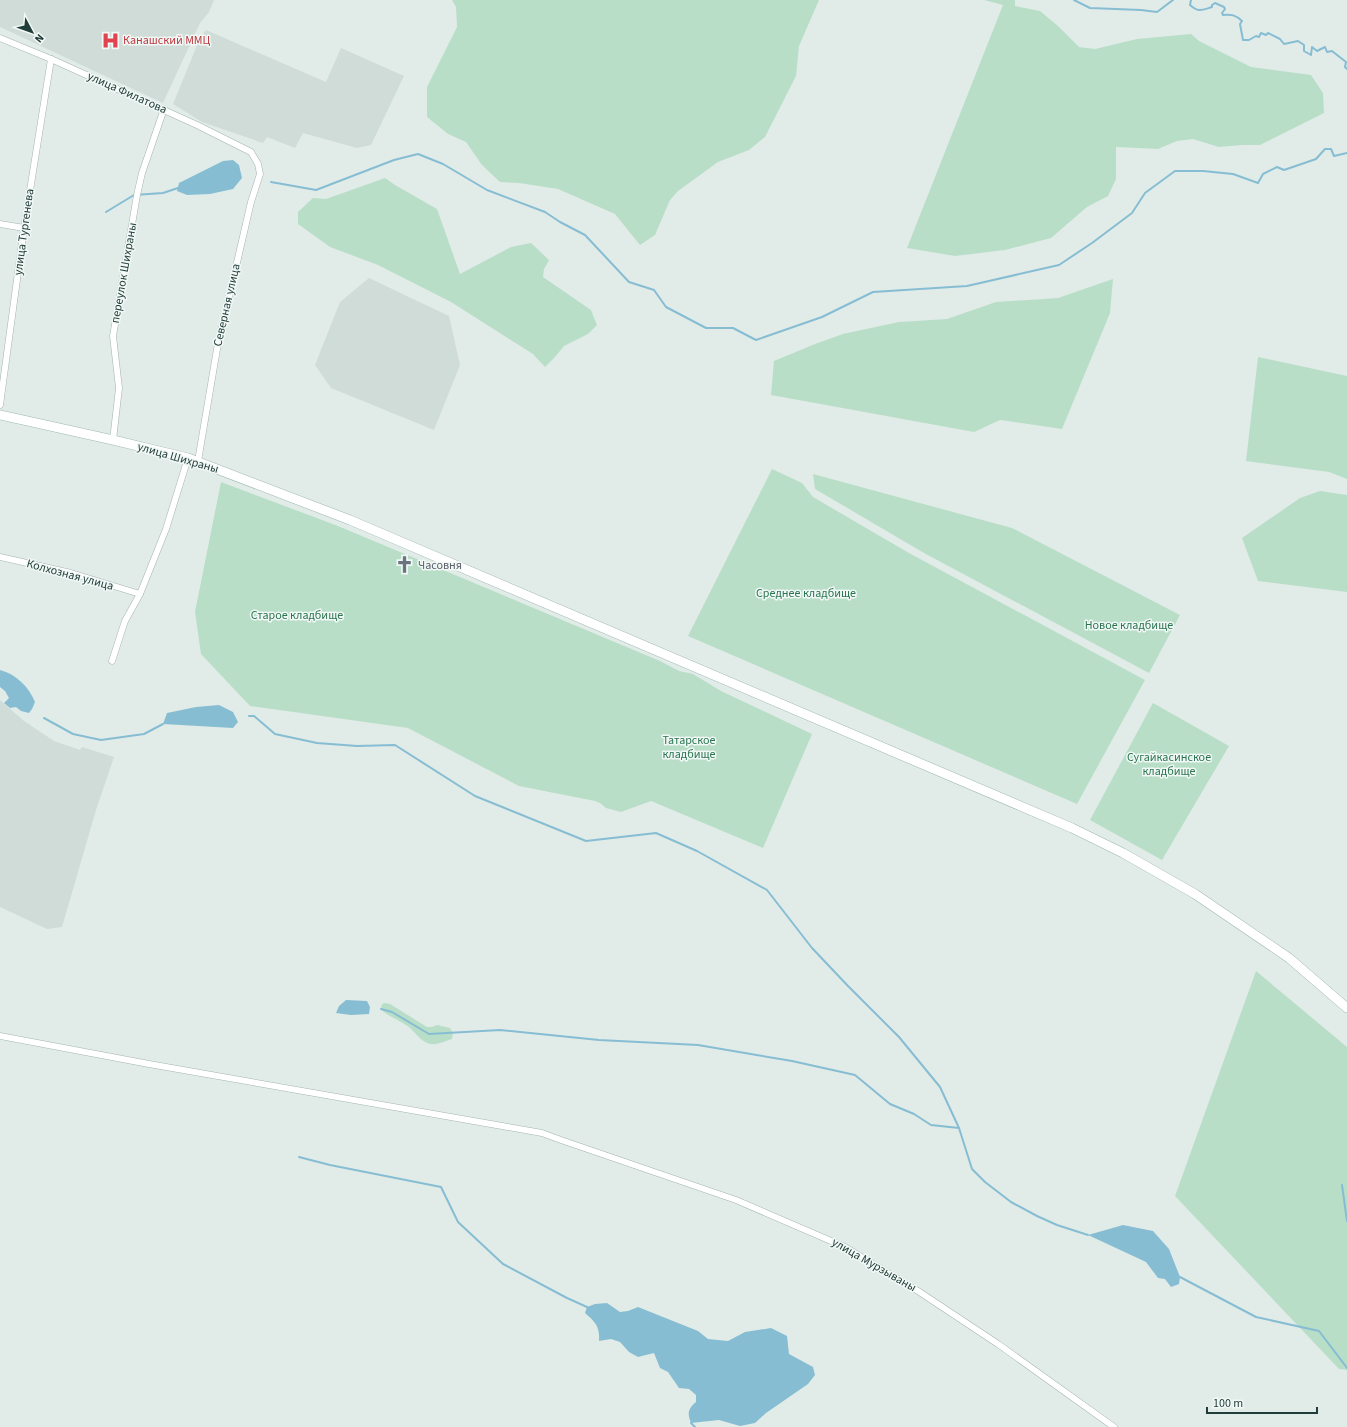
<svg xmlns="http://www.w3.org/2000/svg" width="1347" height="1427" viewBox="0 0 1347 1427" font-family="'Source Sans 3',sans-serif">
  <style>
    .built { fill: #cfdcd7 }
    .green { fill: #b9dec8 }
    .water { fill: #87bdd3 }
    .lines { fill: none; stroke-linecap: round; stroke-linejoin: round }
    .stream { stroke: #87bdd3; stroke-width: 2 }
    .street-casing { stroke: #a4b4b0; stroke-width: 7 }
    .secondary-casing { stroke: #9fb8b2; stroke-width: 10 }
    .street { stroke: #fff; stroke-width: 6 }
    .secondary { stroke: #fff; stroke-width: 9 }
    .labels { text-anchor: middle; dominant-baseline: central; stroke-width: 3; stroke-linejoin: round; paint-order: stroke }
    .health-label { font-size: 12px; fill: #be3a42; stroke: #f1f8f6; text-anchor: start }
    .street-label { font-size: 12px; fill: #213d39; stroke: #f1f8f6 }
    .worship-label { font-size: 12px; fill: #5b616d; stroke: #f1f8f6; text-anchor: start }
    .park-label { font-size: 12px; fill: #2a7550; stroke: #f1f8f6 }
  </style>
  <rect width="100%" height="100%" fill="#e1ece8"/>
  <!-- built -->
  <g class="built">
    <polygon points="0,0 214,0 209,12 200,23 163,103 0,27"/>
    <polygon points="206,30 326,82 341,48 404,76 371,145 357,148 303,133 295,148 267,137 263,143 202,122 173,104 200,38"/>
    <polygon points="369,278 449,316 460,365 434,430 331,388 315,365 340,302"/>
    <polygon points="0,700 24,721 54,741 80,750 82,747 114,757 96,810 62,927 47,929 0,907"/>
  </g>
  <!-- green -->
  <g class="green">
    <polygon points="452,0 819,0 799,46 796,76 765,137 749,150 718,162 678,191 670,200 655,235 640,245 615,214 558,189 519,183 500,182 482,165 466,142 448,134 427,117 427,87 457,27 456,7"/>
    <polygon points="984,0 1015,0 1015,6 1040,11 1058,26 1079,47 1095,49 1137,39 1191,34 1199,41 1251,67 1311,75 1323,93 1324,113 1260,145 1242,145 1219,147 1193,139 1177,141 1158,149 1116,147 1116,179 1108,196 1087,207 1051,238 1005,250 955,256 907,248 1003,5"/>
    <polygon points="385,178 395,185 437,209 460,274 511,247 531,243 549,260 544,269 543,277 591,310 597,325 588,334 564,346 555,357 545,367 533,354 451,302 378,265 330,247 298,224 298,212 313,198 326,199"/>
    <polygon points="1113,279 1110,313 1062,429 1000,420 974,432 771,395 774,361 815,344 843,334 899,322 947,319 996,302 1058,298"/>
    <polygon points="1258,357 1347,376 1347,479 1329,472 1246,461"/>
    <polygon points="772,469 802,483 813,497 909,553 1145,680 1077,804 688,636"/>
    <polygon points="813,474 1012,528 1180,615 1149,673 924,553 815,489"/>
    <polygon points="221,482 338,526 660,661 679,671 693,674 721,691 812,734 763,848 651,801 621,812 606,808 600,803 595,801 519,786 408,728 250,706 201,654 195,612"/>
    <polygon points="1320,491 1347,495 1347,592 1258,581 1242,538 1300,498"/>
    <polygon points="1153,703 1229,746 1162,860 1090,820"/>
    <polygon points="1256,971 1347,1047 1347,1370 1339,1369 1175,1196"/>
    <path d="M385,1003L390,1004L427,1027H432L437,1025L450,1028L453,1033L452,1039C445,1041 438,1045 431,1044C422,1043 416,1033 409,1027C400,1020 388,1017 381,1009L382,1004Z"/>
  </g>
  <!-- water -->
  <g class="water">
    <polygon points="233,160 239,165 242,178 233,189 210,194 187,195 177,191 179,183 223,161"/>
    <path d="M0,670C16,674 29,687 35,702L32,709L29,713L21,711L16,707L10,708L4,703L9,698L5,691L0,687Z"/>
    <polygon points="219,705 233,712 238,722 233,728 163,724 167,713 196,707"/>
    <polygon points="346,1000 367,1001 370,1007 369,1014 351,1015 336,1013 339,1006"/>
    <polygon points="1123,1225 1153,1231 1169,1249 1180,1277 1179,1284 1171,1287 1165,1279 1158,1278 1146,1262 1088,1235"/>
    <path d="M607,1303L620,1312L628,1311L638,1307L698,1331L708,1339L728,1341L745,1332L771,1328L787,1336L789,1354L813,1367L815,1375L808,1384L766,1413L755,1423L740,1426L719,1420L691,1423C687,1413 688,1409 696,1402V1395L689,1389L679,1388L668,1372L660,1368L654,1353L638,1357L629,1352L620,1342L611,1339L599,1341C600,1326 595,1322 585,1313L587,1307L595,1304Z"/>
  </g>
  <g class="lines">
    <!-- stream -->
    <g class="stream">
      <polyline points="1074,0 1090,8 1141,10 1157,12 1173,0"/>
      <path d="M1191,0L1190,5C1199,13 1202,10 1212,7V5L1215,3L1224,7L1225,9L1222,13L1223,15C1231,14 1236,15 1242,21L1240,24L1243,40H1249L1256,36L1259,37L1261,33L1266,35L1268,33L1280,39L1284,44L1298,41L1304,45V51L1311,55L1312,47L1317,51L1325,47L1327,52L1332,51L1346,62L1345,67L1347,69"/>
      <polyline points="271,182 316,190 394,160 418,154 443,164 487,190 545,212 560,222 585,235 629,282 654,290 666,307 706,328 733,328 756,340 822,317 873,292 967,286 1059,265 1092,243 1132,213 1145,193 1175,171 1203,171 1233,174 1258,183 1263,174 1277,167 1284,170 1316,159 1325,149 1331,149 1334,156 1347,153"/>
      <polyline points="106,212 134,195 163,193 178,188"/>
      <polyline points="249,716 254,716 275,734 317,743 357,746 395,745 475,796 586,841 656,833 697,851 767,890 812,948 848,986 899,1037 940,1087 959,1128 972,1169 985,1182 1011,1202 1037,1216 1057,1225 1088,1235"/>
      <polyline points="44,718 73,734 101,740 144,734 163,724"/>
      <polyline points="381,1009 392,1012 429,1034 500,1030 599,1040 698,1045 792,1061 855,1075 890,1104 914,1114 931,1125 959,1128"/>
      <polyline points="299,1157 330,1165 441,1187 458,1222 503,1264 567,1298 587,1307"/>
      <polyline points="1342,1185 1347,1221"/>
      <polyline points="1180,1277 1256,1317 1319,1331 1347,1368"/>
      <polyline points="691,1423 695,1427"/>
    </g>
    <defs>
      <g id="street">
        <polyline points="0,38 51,59 197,125 251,152 258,164 260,174 251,202 217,349 198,461"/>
        <polyline points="0,224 24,228"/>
        <polyline points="0,405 24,228 51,59"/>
        <polyline points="113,440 119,388 113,336 137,195 142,173 164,109"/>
        <polyline points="0,557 71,573 140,594"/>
        <polyline points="112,661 125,621 140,594 166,529 188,458"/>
        <polyline points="0,1036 149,1064 542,1133 561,1140 736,1200 845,1247 918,1291 998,1344 1114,1427"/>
      </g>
      <polyline id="secondary" points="0,415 113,440 188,458 350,520 1072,828 1123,853 1195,894 1289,958 1347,1008"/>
    </defs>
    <!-- street casing -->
    <use href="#street" class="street-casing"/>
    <!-- secondary casing -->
    <use href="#secondary" class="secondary-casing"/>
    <!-- street -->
    <use href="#street" class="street"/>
    <!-- secondary -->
    <use href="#secondary" class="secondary"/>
  </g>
  <!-- icons -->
  <defs>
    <symbol id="hospital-bare" viewBox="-9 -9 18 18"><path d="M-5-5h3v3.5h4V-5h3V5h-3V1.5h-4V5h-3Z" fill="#e0444e" stroke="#f1f8f6" stroke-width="2.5" paint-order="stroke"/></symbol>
    <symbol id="church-bare" viewBox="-9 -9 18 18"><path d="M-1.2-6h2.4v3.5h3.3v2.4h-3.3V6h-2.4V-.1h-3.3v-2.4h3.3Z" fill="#6b7280" stroke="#f1f8f6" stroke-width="2.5" paint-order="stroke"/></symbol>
  </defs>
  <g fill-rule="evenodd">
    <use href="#hospital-bare" x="98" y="28" width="25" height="25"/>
    <use href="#church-bare" x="392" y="552" width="25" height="25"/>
  </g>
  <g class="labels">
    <!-- health labels -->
    <g class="health-label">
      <text x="123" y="40">Канашский ММЦ</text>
    </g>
    <!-- street labels -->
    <g class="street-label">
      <text transform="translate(127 93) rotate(24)">улица Филатова</text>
      <text transform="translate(24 232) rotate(-82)">улица Тургенева</text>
      <text transform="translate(124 273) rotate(-80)">переулок Шихраны</text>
      <text transform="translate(227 305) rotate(-77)">Северная улица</text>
      <text transform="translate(178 458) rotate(16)">улица Шихраны</text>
      <text transform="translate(70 575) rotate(15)">Колхозная улица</text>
      <text transform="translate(874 1265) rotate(30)">улица Мурзываны</text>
    </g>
    <!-- worship labels -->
    <g class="worship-label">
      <text x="418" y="565">Часовня</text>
    </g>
    <!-- park labels -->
    <g class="park-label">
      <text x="806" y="593">Среднее кладбище</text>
      <text x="297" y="615">Старое кладбище</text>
      <text x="1129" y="625">Новое кладбище</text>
      <text x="689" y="740">Татарское<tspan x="689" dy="14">кладбище</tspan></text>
      <text x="1169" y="757">Сугайкасинское<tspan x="1169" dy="14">кладбище</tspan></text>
    </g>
  </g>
  <!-- north arrow -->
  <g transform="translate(32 32) rotate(131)" stroke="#f1f8f6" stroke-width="3" paint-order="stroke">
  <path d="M0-3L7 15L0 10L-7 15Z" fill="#213d39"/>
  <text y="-6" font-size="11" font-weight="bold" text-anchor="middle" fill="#213d39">N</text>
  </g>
  <!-- scale -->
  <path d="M1207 1407v6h110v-6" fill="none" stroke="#213d39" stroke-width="2"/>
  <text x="1213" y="1407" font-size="12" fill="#213d39" stroke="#f1f8f6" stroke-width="3" paint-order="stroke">100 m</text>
</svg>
